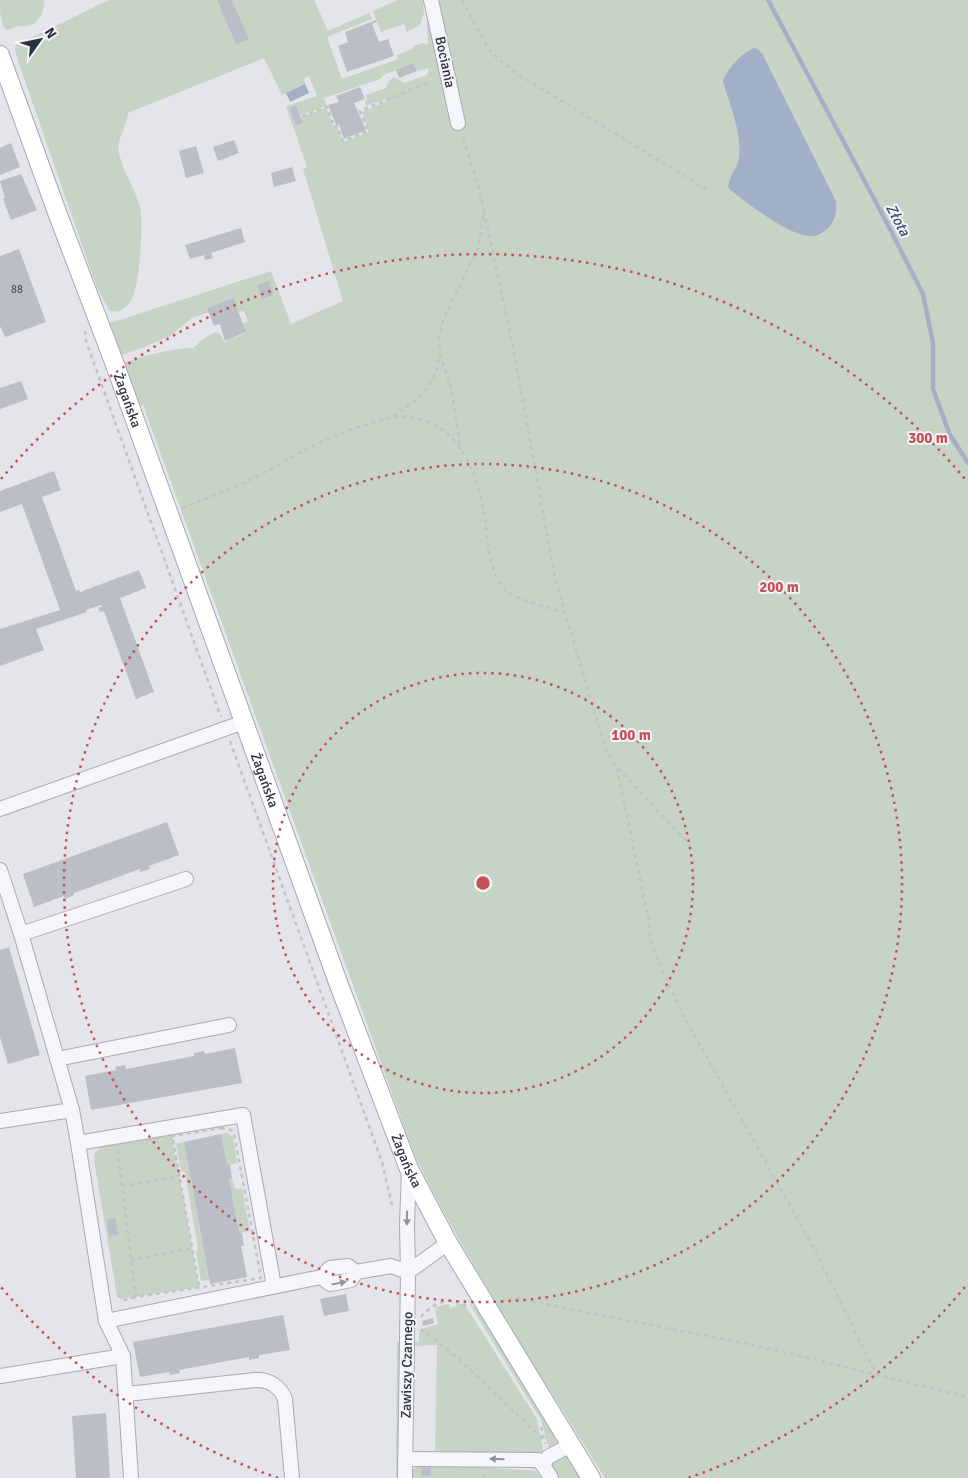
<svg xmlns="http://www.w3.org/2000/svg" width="968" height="1478" viewBox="0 0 968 1478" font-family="Signika,sans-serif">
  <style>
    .green { fill: #c7d3c5; fill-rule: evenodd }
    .water { fill: #a1afc7 }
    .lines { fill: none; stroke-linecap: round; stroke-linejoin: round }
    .stream { stroke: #a1afc7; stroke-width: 4.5 }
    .building { fill: #babec6 }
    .minor-casing { stroke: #a8abb4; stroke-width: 16 }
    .major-casing { stroke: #a3a8b5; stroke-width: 20 }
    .path { stroke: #c1c3c9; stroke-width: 2.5; stroke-dasharray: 4 4; stroke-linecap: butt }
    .minor { stroke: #f5f6f9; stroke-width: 14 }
    .major { stroke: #fff; stroke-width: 18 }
    .oneway { fill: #90949d }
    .ring { fill: none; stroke: #c55257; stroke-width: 2.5; stroke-dasharray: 2.5 5 }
    .labels { text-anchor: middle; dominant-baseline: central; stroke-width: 4; stroke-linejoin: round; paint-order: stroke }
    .number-label { font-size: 11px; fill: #505462 }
    .street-label { font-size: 14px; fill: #2c3141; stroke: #f2f4f7 }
    .water-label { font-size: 15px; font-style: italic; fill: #394c72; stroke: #f2f4f7 }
    .centre { fill: #c55257; stroke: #f2f4f7; stroke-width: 2.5 }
    .ring-label { font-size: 15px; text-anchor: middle; font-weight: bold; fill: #c55257; stroke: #f2f4f7; stroke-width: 4; stroke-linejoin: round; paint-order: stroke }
  </style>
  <rect width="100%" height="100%" fill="#e3e5ea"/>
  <!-- green -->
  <g class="green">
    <path d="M0,0H44C45,11 39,24 27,26C24,27 21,25 18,26C14,27 11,30 6,30C0,24 0,10 0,0Z"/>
    <path d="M109,0H217L236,45L248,39L232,0H314L328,31L369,13L372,19L327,37L342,79L398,59L397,55L413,49V46L423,43L428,45L427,19L430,16L431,0H767L878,209L921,294L932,343V389L949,437L968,465V1478H605C539,1372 469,1267 414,1154L143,405L139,407L123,363C146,355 169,349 193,348L206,337L216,332L220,334L224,342L245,333L242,324L248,321L244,311L238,312L232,298L208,308L209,312L192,318L170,336L142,348L121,355L110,323L271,271L291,324L343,301L303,169L307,167L286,106L317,96L309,76L304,79L305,84L282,95L264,58L128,113C127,128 116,138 119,153C123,172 135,188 140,207C144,221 139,284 133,297C128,307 119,315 109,310L96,285L18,61L15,49L16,45ZM750,49L762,53L836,201C837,224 830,224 813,236C781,230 755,209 729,189L728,182C731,177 735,173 737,168C747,144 730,106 723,82L727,73ZM413,63L417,71L429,68L427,75L405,83L394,77L389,81L386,88L366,95L367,100L365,101L366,106L388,98L389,100L362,112L369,132L343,142L337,127H334L326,108L301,117L303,123L296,126L290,108L296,105L300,115L327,106L324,98L380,79L384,75Z"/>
    <polygon points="398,0 423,0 424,13 420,25 407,32 404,24 381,32 373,11"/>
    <polygon points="770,0 968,0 968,460 951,435 935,389 935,342 925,294 896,235"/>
    <polygon points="171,1130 199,1287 121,1299 117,1296 95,1166 94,1154 102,1146"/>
    <polygon points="227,1133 233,1137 237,1163 227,1165 221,1134"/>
    <polygon points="184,1142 209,1280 201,1281 196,1252 198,1248 185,1173 181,1171 176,1143"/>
    <polygon points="229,1178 232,1178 235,1189 242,1188 250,1231 239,1233"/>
    <polygon points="456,1303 465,1305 537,1419 544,1455 435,1454 437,1345 414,1346 414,1342 419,1342 419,1330 438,1324 435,1307 449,1304 450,1308 457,1306"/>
    <polygon points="469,1303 481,1312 561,1442 550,1453 541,1420"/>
    <polygon points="397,1342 401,1342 399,1478 396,1478"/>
    <polygon points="565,1454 572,1460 584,1478 556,1478 551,1465 556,1459"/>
    <polygon points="417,1466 461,1466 536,1471 542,1478 413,1478 413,1470"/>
  </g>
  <!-- water -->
  <g class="water">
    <path d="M755,48L762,53L836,201C837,212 835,222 827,229C823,232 818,236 813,236C791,238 747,203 729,189C725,181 738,168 739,158C742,132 730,106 723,82C725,71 744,50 755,48Z"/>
    <polygon points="305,84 309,93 290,102 286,93"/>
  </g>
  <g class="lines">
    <!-- stream -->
    <polyline class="stream" points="768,0 887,223 923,294 933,343 933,389 950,435 968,463"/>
  </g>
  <!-- building -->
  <g class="building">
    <polygon points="217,0 232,0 249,39 236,45"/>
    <polygon points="376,20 377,22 372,24 379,42 388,39 394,56 347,72 338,46 348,42 345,32"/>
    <polygon points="413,63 417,71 399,78 396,70"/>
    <polygon points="360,87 365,99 354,103 366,130 344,139 339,124 336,125 328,105 339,102 336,96"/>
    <polygon points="296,105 303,123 296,126 289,108"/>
    <polygon points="234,140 239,153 218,161 213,147"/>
    <polygon points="11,143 20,167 0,175 0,148"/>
    <polygon points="196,146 204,173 186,178 179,151"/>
    <polygon points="292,167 296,181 274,187 271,173"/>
    <polygon points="21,174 37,210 11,220 3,199 5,198 0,181"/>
    <polygon points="241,228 245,242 211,253 213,258 205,260 204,255 190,259 185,245"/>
    <polygon points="19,249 46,322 5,337 0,326 0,256"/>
    <polygon points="269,281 273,295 262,299 257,285"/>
    <polygon points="233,298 246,332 225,341 220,324 214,326 207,308"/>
    <polygon points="21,381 28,399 0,409 0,388"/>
    <polygon points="54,471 61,490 42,497 76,591 79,590 80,592 139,570 146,588 120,598 154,692 136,699 104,611 100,612 98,608 102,607 101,605 86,610 87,612 36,629 44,650 0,666 0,629 60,610 22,504 0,512 0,491"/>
    <polygon points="167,822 179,855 149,866 150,869 140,872 140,869 74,893 74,895 65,899 64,896 34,907 23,874"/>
    <polygon points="9,947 40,1055 8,1064 0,1037 0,950"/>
    <polygon points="235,1048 242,1083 91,1110 85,1076 116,1070 115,1067 125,1065 126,1069 194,1056 194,1053 204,1051 205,1054"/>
    <polygon points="221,1134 227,1165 230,1164 232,1178 229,1178 239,1233 242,1233 244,1246 241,1246 247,1277 210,1284 184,1142"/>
    <polygon points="115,1218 118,1234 109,1236 107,1220"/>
    <polygon points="346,1294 349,1311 324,1316 320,1299"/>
    <polygon points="283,1315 290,1350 259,1355 259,1358 249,1360 249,1357 179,1370 180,1373 170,1375 169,1372 140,1377 133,1342"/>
    <polygon points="433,1318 434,1323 423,1326 422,1321"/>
    <polygon points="106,1413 110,1478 76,1478 72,1416"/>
    <polygon points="422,1467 431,1468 431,1476 421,1476"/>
  </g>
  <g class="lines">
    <defs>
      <g id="minor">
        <polyline points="431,0 458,123"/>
        <polyline points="0,809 244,722"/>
        <polyline points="0,870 21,934 72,1110 78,1143"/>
        <polyline points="21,934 186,879"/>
        <polyline points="57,1059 229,1025"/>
        <polyline points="0,1121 72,1110"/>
        <polyline points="321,1277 330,1284 351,1280 356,1272 391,1266 408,1272 407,1225 409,1169"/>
        <polyline points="106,1321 321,1277 330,1268 348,1266 356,1272"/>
        <polyline points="0,1376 123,1356"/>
        <path d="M127,1394L255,1380C268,1379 280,1386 285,1399L292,1478"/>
        <polyline points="405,1459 538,1460 543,1465 551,1478"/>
        <polyline points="543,1465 548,1457 571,1445"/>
        <polyline points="131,1478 123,1356 106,1321 78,1143 243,1115 274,1286"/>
        <polyline points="405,1478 408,1272 448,1243"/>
      </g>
      <g id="major">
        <path id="s1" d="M0,55L58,215L114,362L339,985L409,1169L448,1243L591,1478"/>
      </g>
    </defs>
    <!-- minor casing -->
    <use href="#minor" class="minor-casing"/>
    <!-- major casing -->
    <use href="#major" class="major-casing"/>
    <!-- path -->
    <g class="path">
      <polyline points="462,0 488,48 497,58 519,75 711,192"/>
      <polyline points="302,116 327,107 334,127 337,126 343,141 368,131 360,111 427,83"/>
      <polyline points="484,211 514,352 554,573 565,613"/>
      <polyline points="85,331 86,341 221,717"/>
      <polyline points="440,354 451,387 461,449"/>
      <polyline points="393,416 414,402 428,388 436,372 440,353 439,338 443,320 478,248 484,211 477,180 462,136"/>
      <path d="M182,508C205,499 229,490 252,479C273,468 294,455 315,445C338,433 365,424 390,418C403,414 418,418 431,423C462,437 477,475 483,507C489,535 485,566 505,590C512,598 553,609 565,613L606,750L616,766L690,845"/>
      <polyline points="230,741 382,1162 393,1210"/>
      <polyline points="617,768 649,921 650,939 660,967 688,1024 815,1250 877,1376"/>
      <polygon points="221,1128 231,1130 234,1134 261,1278 136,1297 117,1145"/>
      <polyline points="173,1140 199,1287"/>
      <polyline points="122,1186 180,1176"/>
      <polyline points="131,1260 192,1248"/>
      <polyline points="117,1295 124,1300 136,1297"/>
      <polyline points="500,1301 514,1298 763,1347 968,1397"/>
      <path d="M421,1317C432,1304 451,1294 466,1306"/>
      <polyline points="421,1329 458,1358 544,1440"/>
      <polyline points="541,1427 545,1444"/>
      <polyline points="484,1478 484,1472"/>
    </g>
    <!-- minor -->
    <use href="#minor" class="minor"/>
    <!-- major -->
    <use href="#major" class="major"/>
  </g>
  <!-- one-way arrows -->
  <defs><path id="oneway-solid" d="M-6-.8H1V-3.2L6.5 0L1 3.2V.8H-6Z" transform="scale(1.25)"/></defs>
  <g class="oneway">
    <use href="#oneway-solid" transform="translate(407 1218) rotate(91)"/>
    <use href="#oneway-solid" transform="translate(339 1283) rotate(-11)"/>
    <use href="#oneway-solid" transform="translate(497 1459) rotate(-179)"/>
  </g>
  <!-- distance rings -->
  <g class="ring">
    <circle cx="483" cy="883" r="210"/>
    <circle cx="483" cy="883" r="419"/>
    <path d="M965 1287A629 629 0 0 1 688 1478M278 1478A629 629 0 0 1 1 1287M1 479A629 629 0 0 1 965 479"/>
  </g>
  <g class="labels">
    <!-- number labels -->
    <g class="number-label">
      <text x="17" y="289">88</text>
    </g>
    <!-- street labels -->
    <g class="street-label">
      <text transform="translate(445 62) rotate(78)">Bociania</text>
      <text stroke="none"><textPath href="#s1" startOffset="368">Żagańska</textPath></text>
      <text stroke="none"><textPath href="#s1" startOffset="772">Żagańska</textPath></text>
      <text stroke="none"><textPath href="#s1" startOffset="1178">Żagańska</textPath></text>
      <text transform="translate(407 1365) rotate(-89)">Zawiszy Czarnego</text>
    </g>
    <!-- water labels -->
    <g class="water-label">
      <text transform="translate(898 220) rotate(62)">Złota</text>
    </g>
  </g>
  <circle cx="483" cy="883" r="8" class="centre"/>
  <g class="ring-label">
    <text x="928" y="443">300 m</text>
    <text x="779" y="592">200 m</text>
    <text x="631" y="740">100 m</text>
  </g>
  <!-- north arrow -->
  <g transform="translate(40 40) rotate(57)" stroke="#f2f4f7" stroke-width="4" paint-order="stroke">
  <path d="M0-4L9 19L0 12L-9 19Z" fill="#2c3141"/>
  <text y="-8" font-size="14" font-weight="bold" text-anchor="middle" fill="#2c3141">N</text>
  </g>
</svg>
